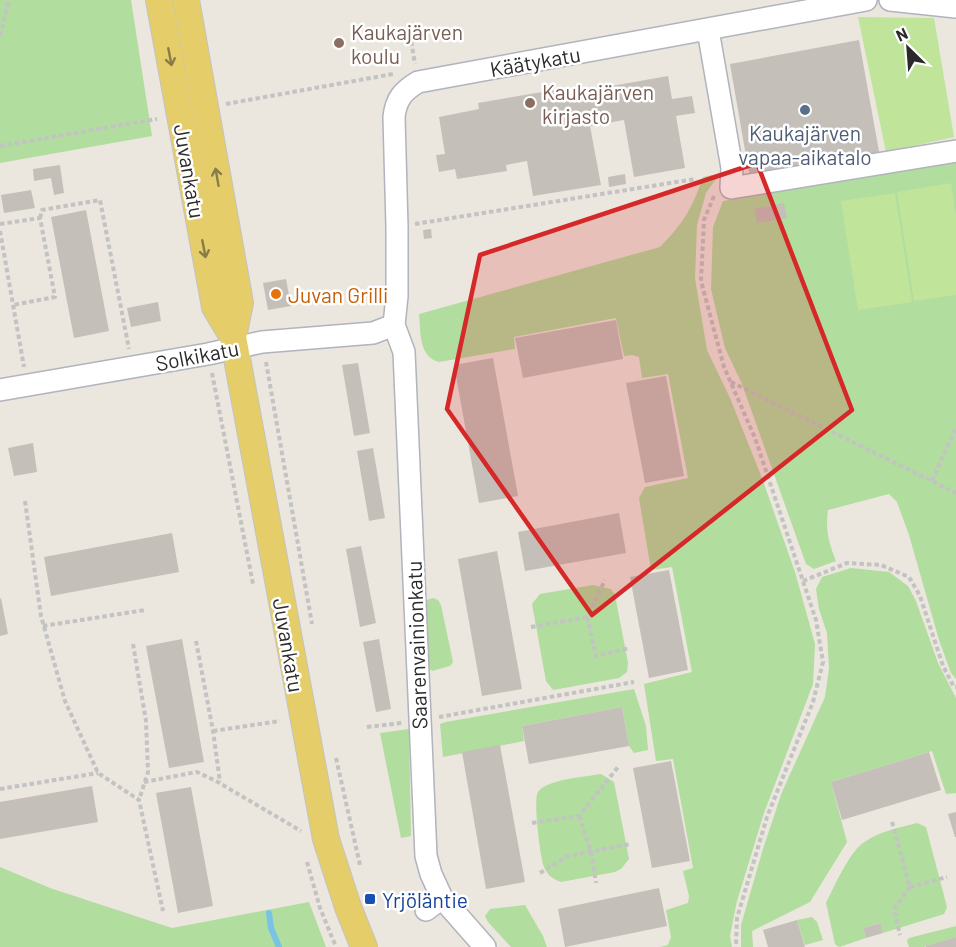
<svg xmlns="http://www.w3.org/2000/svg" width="956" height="947" viewBox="0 0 956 947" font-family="Barlow,sans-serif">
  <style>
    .green { fill: #b1dd9e }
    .pitch { fill: #c1e49b }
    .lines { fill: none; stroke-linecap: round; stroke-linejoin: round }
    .stream { stroke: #79c3e5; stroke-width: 6 }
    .building { fill: #c4c0b9 }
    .minor-casing { stroke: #b1b3bd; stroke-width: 24 }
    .major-casing { stroke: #c3c3c3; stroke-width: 28 }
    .path { stroke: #c3c3c3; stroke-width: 4; stroke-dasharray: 4.5 3; stroke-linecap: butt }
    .minor { stroke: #fff; stroke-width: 21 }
    .major { stroke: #e5ce69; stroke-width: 26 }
    .oneway { stroke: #887c4a }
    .marked { fill: #d62828; fill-opacity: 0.2; stroke: #d62828; stroke-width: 4.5; stroke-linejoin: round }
    .education-dot { fill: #8d6e63; stroke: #fff; stroke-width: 2 }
    .service-dot { fill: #5c6f8a; stroke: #fff; stroke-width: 2 }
    .food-dot { fill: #e8710a; stroke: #fff; stroke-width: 2 }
    .transit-dot { fill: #1a4fb4; stroke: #fff; stroke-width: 2 }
    .labels { text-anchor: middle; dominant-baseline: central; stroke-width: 5; stroke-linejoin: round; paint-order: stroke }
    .education-label { font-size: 21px; fill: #785e54; stroke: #fff; text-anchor: start }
    .street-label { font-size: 21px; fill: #2a2a2a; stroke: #fff }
    .service-label { font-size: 21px; fill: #4e5e75; stroke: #fff }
    .food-label { font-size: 21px; fill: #c56008; stroke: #fff; text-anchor: start }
    .transit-label { font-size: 21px; fill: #164399; stroke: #fff; text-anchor: start }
  </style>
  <rect width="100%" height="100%" fill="#ebe6de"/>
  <!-- green -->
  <g class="green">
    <polygon points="0,0 131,0 152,136 0,163"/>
    <path d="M956,161V679L951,673L939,640L909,535L897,502L889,494L828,510C825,529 829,544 836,561L814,569L806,564L742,384L725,348L711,289L713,227L723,201Z"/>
    <path d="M712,175L716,179L706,193L697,225L695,278L707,350L730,398L762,478L795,572L815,644L813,684L764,813L737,901L730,936L732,947H660L668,945L671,937L666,910L688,903L689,896L683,871L693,868L673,759L656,761L644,684L692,672L672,567L651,570L639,498L645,487L688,478L668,374L642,378L639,357L632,355L624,356L616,318L514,337L515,349L439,362C418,356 421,332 419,314L660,247C684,223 692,208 703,177Z"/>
    <polygon points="851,568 889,572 908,586 916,601 938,663 956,698 956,793 946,794 932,751 831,782 847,842 810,902 752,931 753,947 741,947 741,925 763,849 782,792 825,697 829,668 827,633 819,609 816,589 822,577"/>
    <polygon points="593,585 611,589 615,595 628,663 627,672 619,678 553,690 546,681 532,604 540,594"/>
    <polygon points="433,598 438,600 441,605 453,662 450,666 432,671 427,666 424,604 427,600"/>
    <polygon points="634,689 646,726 648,750 634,753 629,746 622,707 522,726 524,741 443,757 440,724 446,722"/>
    <polygon points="409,729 411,836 401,838 380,733"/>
    <path d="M601,774L614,782L629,859L621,869L615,872L561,882C553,879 547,875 544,867C540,857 533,799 538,792C547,779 585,777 601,774Z"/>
    <path d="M917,823L926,827L947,907L944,914L883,933L879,923L863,928L866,938L839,947L835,944L826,903C834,887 849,853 863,843C879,831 899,828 917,823Z"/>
    <polygon points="0,867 50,888 172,928 309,902 326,947 0,947"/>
    <polygon points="525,905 543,936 547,947 511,947 488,922 485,916 490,909"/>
    <polygon points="812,917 817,922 823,940 805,945 797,920"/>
    <polygon points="956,926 956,937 924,947 909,947 907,941 909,938"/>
  </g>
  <!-- pitch -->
  <g class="pitch">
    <polygon points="858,17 934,18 954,137 886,152"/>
    <polygon points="951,183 956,216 956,295 914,301 897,192"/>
    <polygon points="895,193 912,302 858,310 841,201"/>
  </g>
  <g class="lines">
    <!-- stream -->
    <polyline class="stream" points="269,913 271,928 279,947"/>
  </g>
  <!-- building -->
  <g class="building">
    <polygon points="859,40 880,157 750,179 730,64"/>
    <polygon points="668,76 672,99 692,96 695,113 676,116 685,168 634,177 624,120 590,126 601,185 533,196 527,161 506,165 507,171 457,179 455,169 439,172 436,155 445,154 439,117 479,109 478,103 554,90 555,96"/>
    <polygon points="60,165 64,193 54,195 51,178 34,181 33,169"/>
    <polygon points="625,174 626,184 609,187 608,177"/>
    <polygon points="31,190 35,208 4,213 1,195"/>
    <polygon points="784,203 787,218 757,223 754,209"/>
    <polygon points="86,210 109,331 74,338 51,217"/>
    <polygon points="431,229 432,238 424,239 423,230"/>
    <polygon points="286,279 291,306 268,310 263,283"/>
    <polygon points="158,302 161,321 131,327 127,308"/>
    <polygon points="616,320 623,359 523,378 515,338"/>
    <polygon points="493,358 518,496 479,503 454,365"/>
    <polygon points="358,363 370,433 354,436 342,365"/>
    <polygon points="666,376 684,476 645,483 626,383"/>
    <polygon points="33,443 37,472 14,476 8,448"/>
    <polygon points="373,448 385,518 369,521 357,451"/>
    <polygon points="619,513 626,553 525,571 518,532"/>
    <polygon points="172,533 179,572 51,596 44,557"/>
    <polygon points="361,546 376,623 360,627 346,549"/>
    <polygon points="497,551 522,689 482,696 458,559"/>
    <polygon points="669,570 688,670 649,678 630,577"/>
    <polygon points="1,598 8,634 0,636 0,599"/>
    <polygon points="182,639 204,762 169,768 146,646"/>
    <polygon points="379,639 391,709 376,712 363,642"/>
    <polygon points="622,707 629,746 529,764 522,726"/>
    <polygon points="500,745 525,882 486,889 462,752"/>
    <polygon points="929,752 941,790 842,820 831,782"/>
    <polygon points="671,761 690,861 652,868 633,768"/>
    <polygon points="92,786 98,822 0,839 0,802"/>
    <polygon points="191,787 213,906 178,913 156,793"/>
    <polygon points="956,812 956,837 955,837 948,814"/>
    <polygon points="659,888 667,926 565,947 558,909"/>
    <polygon points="797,920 805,947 768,947 763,930"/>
    <polygon points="880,923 883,933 866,938 863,928"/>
    <polygon points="956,937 956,947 926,947 926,946"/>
  </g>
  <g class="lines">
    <defs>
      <g id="minor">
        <polyline points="890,0 956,7"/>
        <polyline points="708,30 732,168 731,188 956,151"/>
        <polyline points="0,390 208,354 262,342 373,333 394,325"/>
        <polyline points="426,910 442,898"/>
        <path d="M485,947L442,898L431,874L426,856L404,352L394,325L397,296V227L394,117C396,99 403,91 418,82L866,0"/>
      </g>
      <g id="major">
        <polyline points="159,0 215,307 233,337 326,839 348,907 364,947"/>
        <polyline points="186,0 240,303 233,337"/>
      </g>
    </defs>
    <!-- minor casing -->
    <use href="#minor" class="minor-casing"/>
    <!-- major casing -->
    <use href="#major" class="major-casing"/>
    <!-- path -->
    <g class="path">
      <polyline points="410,34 415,64"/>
      <polyline points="0,36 9,0"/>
      <polyline points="226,104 393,74"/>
      <polyline points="0,146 157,119"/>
      <polyline points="714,196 704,220 701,281 724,367 755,438 816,620 823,662 813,702 767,817 737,918 736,947"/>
      <polyline points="40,218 42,210 100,200 129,349"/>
      <polyline points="0,224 40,218 55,297 13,305"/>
      <polyline points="415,224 695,179"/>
      <polyline points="0,231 24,367"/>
      <polyline points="266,362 312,624"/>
      <polyline points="212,373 253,584"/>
      <polyline points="731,382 956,493"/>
      <polyline points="932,481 956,427"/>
      <polyline points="25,501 41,616 65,701 98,773 139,800 163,911"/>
      <polyline points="803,581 847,563 881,565 909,577 920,596 943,666 954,687 956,687"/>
      <polyline points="587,617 596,656 630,648"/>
      <polyline points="43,626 145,610"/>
      <polyline points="531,627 587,617 605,580"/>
      <polyline points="196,641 213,731 220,782"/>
      <polyline points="133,644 146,721 148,772 139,800"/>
      <polyline points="439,717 634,682"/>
      <polyline points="367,727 402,723"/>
      <polyline points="213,731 280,721"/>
      <polyline points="336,758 360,865"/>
      <polyline points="144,782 197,772 216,781 301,831"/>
      <polyline points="0,789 98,773"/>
      <polyline points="579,816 591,851 596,883"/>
      <polyline points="892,822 910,887 894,909 900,935"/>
      <polyline points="532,823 579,816 618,767"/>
      <polyline points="307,862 320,908 336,947"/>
      <polyline points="540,873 568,856 631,844"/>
      <polyline points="910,887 947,877"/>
    </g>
    <!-- minor -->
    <use href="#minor" class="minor"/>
    <!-- major -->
    <use href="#major" class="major"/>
  </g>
  <!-- one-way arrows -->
  <defs><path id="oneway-shaft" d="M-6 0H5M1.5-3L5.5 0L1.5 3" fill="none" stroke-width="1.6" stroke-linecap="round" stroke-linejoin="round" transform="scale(1.5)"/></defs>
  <g class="oneway">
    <use href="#oneway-shaft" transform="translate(170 57) rotate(79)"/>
    <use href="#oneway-shaft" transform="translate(217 177) rotate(-100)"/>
    <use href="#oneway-shaft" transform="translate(204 249) rotate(79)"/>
  </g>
  <!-- marked area -->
  <path class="marked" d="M757,163L852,410L592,615L447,409L480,255Z"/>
  <!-- markers -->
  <g class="education-dot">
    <circle cx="339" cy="43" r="6"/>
    <circle cx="530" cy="103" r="6"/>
  </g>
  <circle class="service-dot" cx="805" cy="110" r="6"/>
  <circle class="food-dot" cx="276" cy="294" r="6"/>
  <rect class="transit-dot" x="364" y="893" width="12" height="12" rx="3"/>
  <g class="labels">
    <!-- education labels -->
    <g class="education-label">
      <text x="351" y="31">Kaukajärven<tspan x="351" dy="24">koulu</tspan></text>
      <text x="542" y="91">Kaukajärven<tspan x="542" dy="24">kirjasto</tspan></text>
    </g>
    <!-- street labels -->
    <g class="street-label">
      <text transform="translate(535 61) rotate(-10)">Käätykatu</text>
      <text transform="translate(190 171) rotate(80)">Juvankatu</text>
      <text transform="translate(197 355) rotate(-11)">Solkikatu</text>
      <text transform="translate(289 645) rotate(80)">Juvankatu</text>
      <text transform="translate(416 645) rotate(-92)">Saarenvainionkatu</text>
    </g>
    <!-- service labels -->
    <g class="service-label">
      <text x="805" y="132">Kaukajärven<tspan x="805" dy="24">vapaa-aikatalo</tspan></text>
    </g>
    <!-- food labels -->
    <g class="food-label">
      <text x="288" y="294">Juvan Grilli</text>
    </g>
    <!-- transit labels -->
    <g class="transit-label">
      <text x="382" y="899">Yrjöläntie</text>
    </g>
  </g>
  <!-- north arrow -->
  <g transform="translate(908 48) rotate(335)" stroke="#ffffff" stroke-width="4.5" paint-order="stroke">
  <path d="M0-4.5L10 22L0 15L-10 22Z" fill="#2a2a2a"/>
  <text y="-9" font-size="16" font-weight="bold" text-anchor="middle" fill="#2a2a2a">N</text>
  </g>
</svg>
